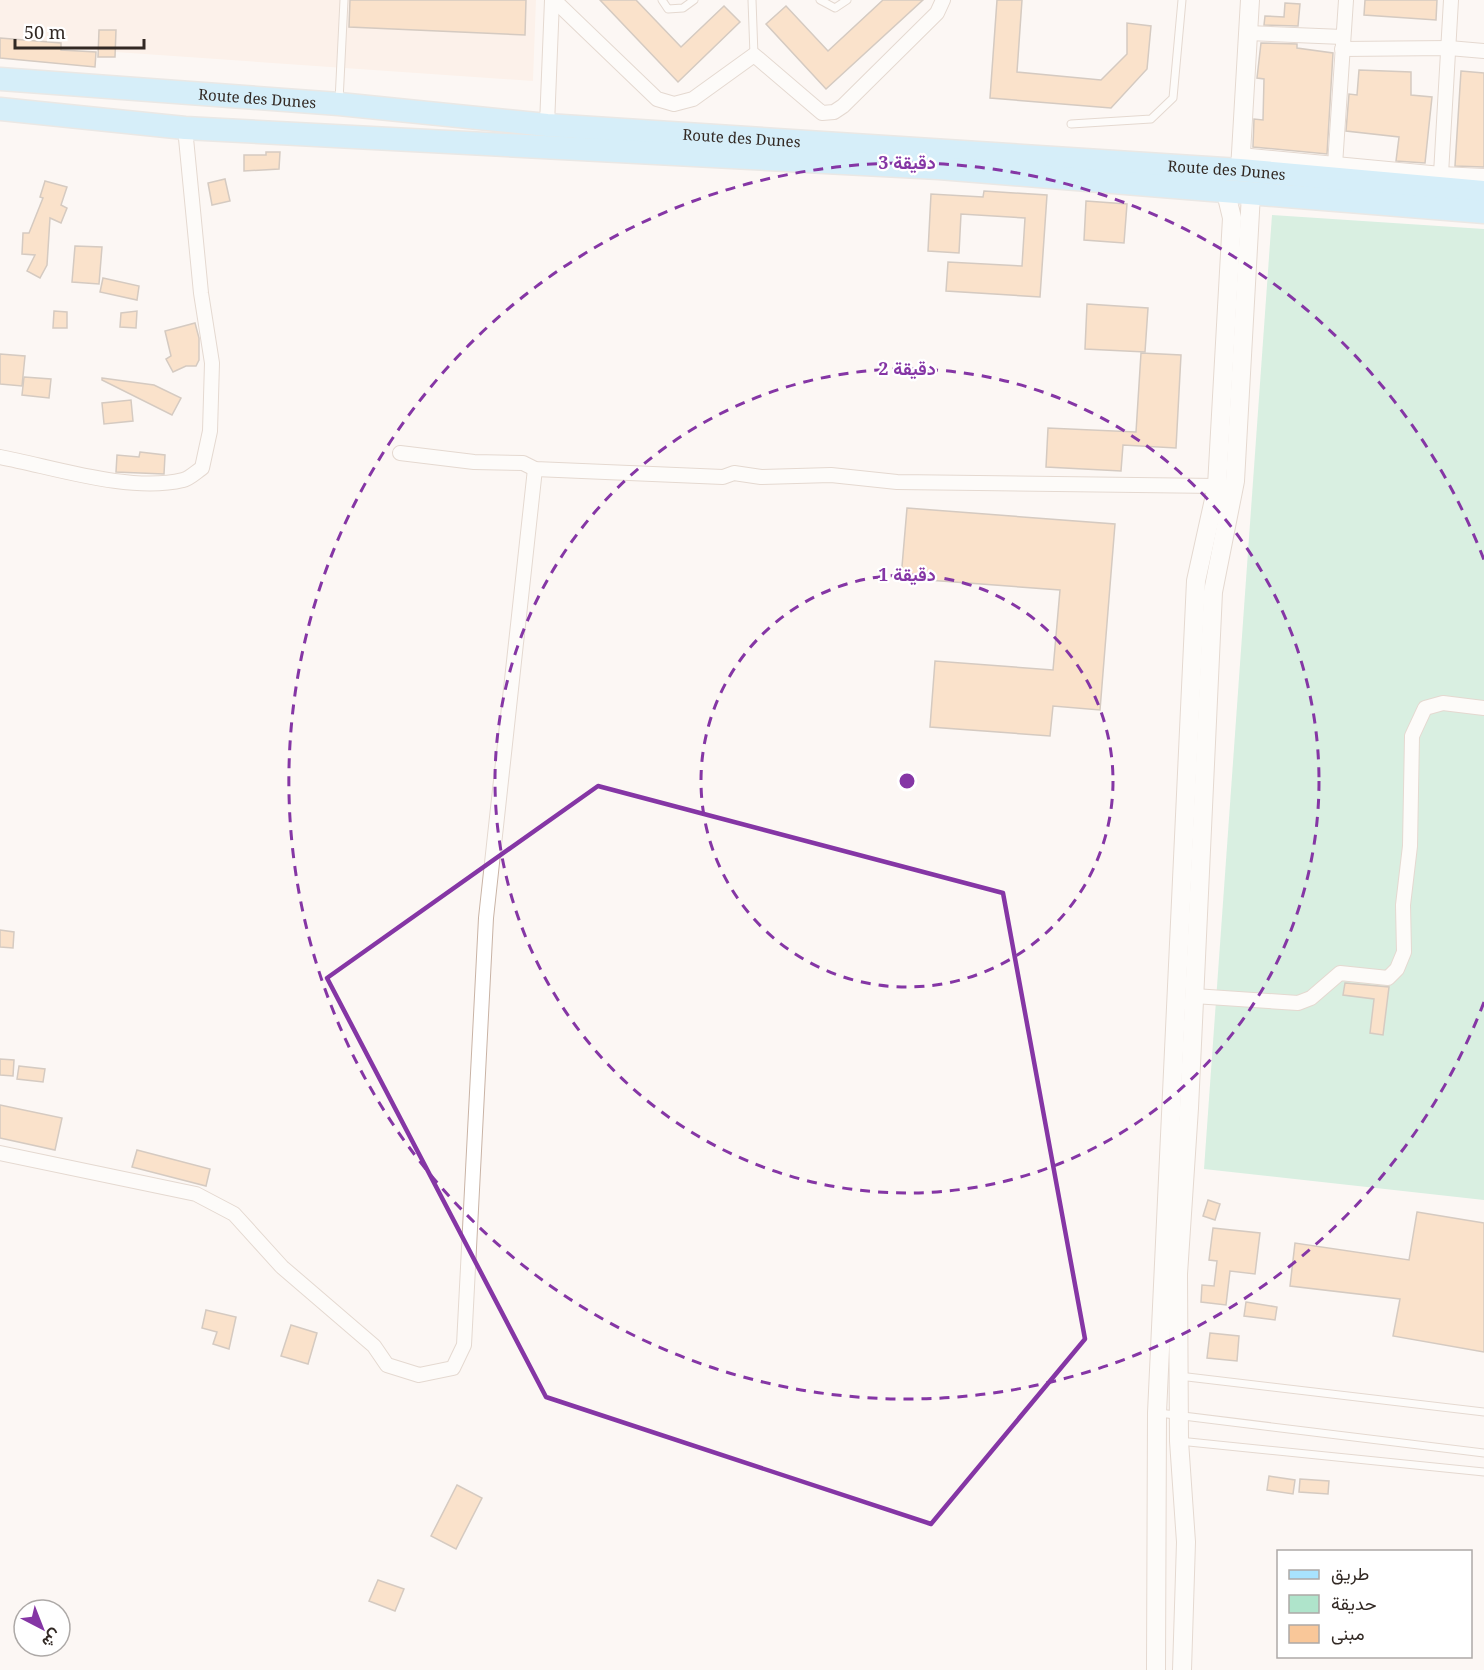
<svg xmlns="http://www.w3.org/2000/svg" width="1484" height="1670" viewBox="0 0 1484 1670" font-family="'Noto Serif',Vazirmatn,serif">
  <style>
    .built { fill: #fce9de }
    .green { fill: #afe4cb }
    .building { fill: #f9c799; stroke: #a69383; stroke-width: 1.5 }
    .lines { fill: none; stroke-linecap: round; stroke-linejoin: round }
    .service-casing { stroke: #c9b3a5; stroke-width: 9 }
    .minor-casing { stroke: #c9b3a5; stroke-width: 16 }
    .tertiary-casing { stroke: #c9b3a5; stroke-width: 20 }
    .primary-casing { stroke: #d6d4d3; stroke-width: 25 }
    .service { stroke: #fff; stroke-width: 7 }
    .minor { stroke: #fff; stroke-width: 14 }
    .tertiary { stroke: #fff; stroke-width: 18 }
    .primary { stroke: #a8e3fe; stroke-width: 22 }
    .marked { fill: none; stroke: #8536a5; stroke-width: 4.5; stroke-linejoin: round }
    .ring { fill: none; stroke: #8536a5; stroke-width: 3; stroke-dasharray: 10 8 }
    .labels { text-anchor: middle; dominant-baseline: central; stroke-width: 4.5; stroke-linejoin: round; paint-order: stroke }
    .street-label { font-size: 15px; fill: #322924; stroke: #fff }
    .centre { fill: #8536a5; stroke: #fff; stroke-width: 3 }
    .ring-label { font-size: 18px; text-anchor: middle; font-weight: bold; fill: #8536a5; stroke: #fff; stroke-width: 4.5; stroke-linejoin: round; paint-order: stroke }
  </style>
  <rect width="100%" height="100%" fill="#fcf7f4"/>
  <!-- built -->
  <polygon class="built" points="0,0 536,0 533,81 0,44"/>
  <!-- green -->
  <polygon class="green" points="1272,215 1484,229 1484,1200 1204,1169"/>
  <!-- building -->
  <g class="building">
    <polygon points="350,0 526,0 525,35 349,27"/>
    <polygon points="600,0 636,0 681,47 724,6 740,22 678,82"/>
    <polygon points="883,0 923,0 826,89 766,24 786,6 828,51"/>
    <polygon points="997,0 1022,0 1017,72 1101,80 1127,54 1127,23 1151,26 1147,69 1111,108 990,98"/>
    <polygon points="1365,0 1437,0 1436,20 1364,15"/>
    <polygon points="1285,3 1300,4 1298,26 1264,25 1265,16 1284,17"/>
    <polygon points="99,30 116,30 115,57 98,57"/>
    <polygon points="0,38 61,43 61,50 96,52 95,67 0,58"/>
    <polygon points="1261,43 1297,44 1297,48 1333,53 1327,154 1253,147 1254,119 1263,120 1264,79 1257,78"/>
    <polygon points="1359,70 1411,72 1411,95 1432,97 1425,163 1396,161 1399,137 1346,131 1349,94 1357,95"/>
    <polygon points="1461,71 1484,73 1484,167 1455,166"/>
    <polygon points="266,152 280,152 279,169 244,171 244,155 266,155"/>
    <polygon points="225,179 230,201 212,205 208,183"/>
    <polygon points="45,181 67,187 61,205 67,208 61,223 50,218 47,265 40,278 27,271 35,255 22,254 23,233 29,233 43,198 40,197"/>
    <polygon points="984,191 1047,195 1040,297 946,291 948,262 1022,266 1025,218 961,214 959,253 928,251 931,194 983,197"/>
    <polygon points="1086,201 1127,204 1124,243 1084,240"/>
    <polygon points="75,246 102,247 99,284 72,282"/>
    <polygon points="103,278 139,286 137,300 100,292"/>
    <polygon points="1087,304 1148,308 1145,352 1085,349"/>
    <polygon points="54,311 67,312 67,328 53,328"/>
    <polygon points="137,311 136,328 120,327 121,313"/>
    <polygon points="195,323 199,338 199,360 196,366 186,366 173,372 166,359 171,356 165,331"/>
    <polygon points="1141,353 1181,355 1176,448 1123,445 1121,471 1046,467 1048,428 1136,432"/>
    <polygon points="0,354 25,356 22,386 0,384"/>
    <polygon points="24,377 51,379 49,398 22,395"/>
    <polygon points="102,378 154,385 181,398 172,415 102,380"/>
    <polygon points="131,400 133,421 104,424 102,403"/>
    <polygon points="140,452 165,455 164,474 116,472 117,455 139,457"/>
    <polygon points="907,508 1115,524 1100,710 1053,706 1050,736 930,727 935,661 1053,670 1060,590 901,578"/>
    <polygon points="0,930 14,932 13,948 0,947"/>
    <polygon points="1345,983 1389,987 1383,1035 1370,1033 1374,999 1343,995"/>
    <polygon points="0,1059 14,1060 13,1076 0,1075"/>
    <polygon points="19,1066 45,1069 43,1082 17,1079"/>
    <polygon points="0,1105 62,1118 55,1150 0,1138"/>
    <polygon points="137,1150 210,1169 206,1186 132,1167"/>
    <polygon points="1208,1200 1220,1204 1215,1220 1203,1216"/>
    <polygon points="1417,1212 1484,1223 1484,1352 1393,1336 1400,1299 1290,1286 1295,1243 1409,1260"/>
    <polygon points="1213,1228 1260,1233 1255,1274 1230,1271 1226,1305 1201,1302 1202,1285 1214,1286 1217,1261 1209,1260"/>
    <polygon points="1246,1302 1277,1307 1275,1320 1244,1316"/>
    <polygon points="206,1310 236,1317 229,1349 213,1344 217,1332 202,1328"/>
    <polygon points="291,1325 317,1333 308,1364 281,1356"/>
    <polygon points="1210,1333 1239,1336 1237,1361 1207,1358"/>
    <polygon points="1269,1476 1295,1480 1293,1494 1267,1490"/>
    <polygon points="1300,1479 1329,1481 1328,1494 1299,1492"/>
    <polygon points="457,1485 482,1498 456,1549 431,1536"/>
    <polygon points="378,1580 404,1589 395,1611 369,1601"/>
  </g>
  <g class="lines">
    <defs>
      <g id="service">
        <polyline points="662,0 668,9 683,8 694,0"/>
        <polyline points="752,0 754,55"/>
        <polyline points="820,0 835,8 847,0"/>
        <polyline points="339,101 344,0"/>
        <polyline points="1071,124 1151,119 1173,98 1182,0"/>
        <polyline points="1179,1376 1484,1412"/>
        <polyline points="1159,1413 1484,1453"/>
        <polyline points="1179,1441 1484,1472"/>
      </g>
      <g id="minor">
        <polyline points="554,0 657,99 674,104 693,99 754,55 822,113 834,112 843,106 937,13 943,0"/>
        <polyline points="1248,33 1343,37"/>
        <polyline points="1342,49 1449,48 1484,51"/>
        <polyline points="547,125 552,0"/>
        <polyline points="1240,155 1441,174 1484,176"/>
        <polyline points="1335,165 1346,0"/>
        <polyline points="1441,174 1451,0"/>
        <polyline points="400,453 474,462 523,463 535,469 723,477 734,473 761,477 831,475 897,482 1217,486"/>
        <path d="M0,457C53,467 130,493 183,480C189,479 196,472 202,468L210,431L212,363L201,293L185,128"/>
        <polyline points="1194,996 1298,1003 1311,998 1340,973 1388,978 1397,969 1404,952 1403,905 1410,846 1412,736 1425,708 1443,703 1484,708"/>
        <polyline points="0,1153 196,1194 234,1214 282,1267 374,1346 387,1365 419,1375 453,1368 464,1345 486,918 535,469"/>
      </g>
      <g id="tertiary">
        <polyline points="1240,170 1250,0"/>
        <polyline points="1156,1670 1157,1413 1196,581 1217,486 1232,218 1226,193"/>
        <polyline points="1182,1670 1186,1542 1179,1441 1178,1274 1189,1108 1213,592 1235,481 1251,194"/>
      </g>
      <g id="primary">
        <path id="s1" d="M0,79L339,104L547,125L1240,170L1484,192"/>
        <polyline points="0,109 185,128 939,168 1484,212"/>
      </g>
    </defs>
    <!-- service casing -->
    <use href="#service" class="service-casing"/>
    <!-- minor casing -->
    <use href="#minor" class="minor-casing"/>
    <!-- tertiary casing -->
    <use href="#tertiary" class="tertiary-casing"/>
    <!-- primary casing -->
    <use href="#primary" class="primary-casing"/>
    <!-- service -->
    <use href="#service" class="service"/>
    <!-- minor -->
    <use href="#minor" class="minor"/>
    <!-- tertiary -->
    <use href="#tertiary" class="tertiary"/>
    <!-- primary -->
    <use href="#primary" class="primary"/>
  </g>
  <!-- marked area -->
  <path d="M0 0H1484V1670H0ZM598,786L1003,893L1085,1339L931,1524L546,1397L327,978Z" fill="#fcf7f4" fill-opacity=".55" fill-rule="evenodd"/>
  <path class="marked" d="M598,786L1003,893L1085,1339L931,1524L546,1397L327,978Z"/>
  <!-- distance rings -->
  <g class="ring">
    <circle cx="907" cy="781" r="206"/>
    <circle cx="907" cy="781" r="412"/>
    <path d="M1484 1002A618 618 0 1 1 1484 560"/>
  </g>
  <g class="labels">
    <!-- street labels -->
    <g class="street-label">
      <text stroke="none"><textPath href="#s1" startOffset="258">Route des Dunes</textPath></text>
      <text stroke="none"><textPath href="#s1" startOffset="744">Route des Dunes</textPath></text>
      <text stroke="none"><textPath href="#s1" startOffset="1230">Route des Dunes</textPath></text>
    </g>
  </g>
  <circle cx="907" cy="781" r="9" class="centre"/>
  <g class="ring-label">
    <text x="907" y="169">3 دقيقة</text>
    <text x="907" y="375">2 دقيقة</text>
    <text x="907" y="581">1 دقيقة</text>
  </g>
  <!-- legend -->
  <rect x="1277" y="1550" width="195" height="108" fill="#ffffff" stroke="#ada9a7" stroke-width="1.5"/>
  <rect x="1289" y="1570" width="30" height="9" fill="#a8e3fe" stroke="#ada9a7" stroke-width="1.5"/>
  <text x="1331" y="1580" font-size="18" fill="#322924">طريق</text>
  <rect x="1289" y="1595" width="30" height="18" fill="#afe4cb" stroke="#ada9a7" stroke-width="1.5"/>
  <text x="1331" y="1610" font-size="18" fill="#322924">حديقة</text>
  <rect x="1289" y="1625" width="30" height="18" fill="#f9c799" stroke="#ada9a7" stroke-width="1.5"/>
  <text x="1331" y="1640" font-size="18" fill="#322924">مبنى</text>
  <!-- north arrow -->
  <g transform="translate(42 1628) rotate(138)"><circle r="28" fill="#ffffff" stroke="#ada9a7" stroke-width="1.5"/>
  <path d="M0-4.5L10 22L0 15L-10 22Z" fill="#8536a5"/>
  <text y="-9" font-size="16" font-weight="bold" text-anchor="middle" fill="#322924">ش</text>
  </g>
  <!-- scale -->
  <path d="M15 39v9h129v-9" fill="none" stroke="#322924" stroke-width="3"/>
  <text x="24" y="39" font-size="18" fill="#322924" stroke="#ffffff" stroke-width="4.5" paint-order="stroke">50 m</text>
</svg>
